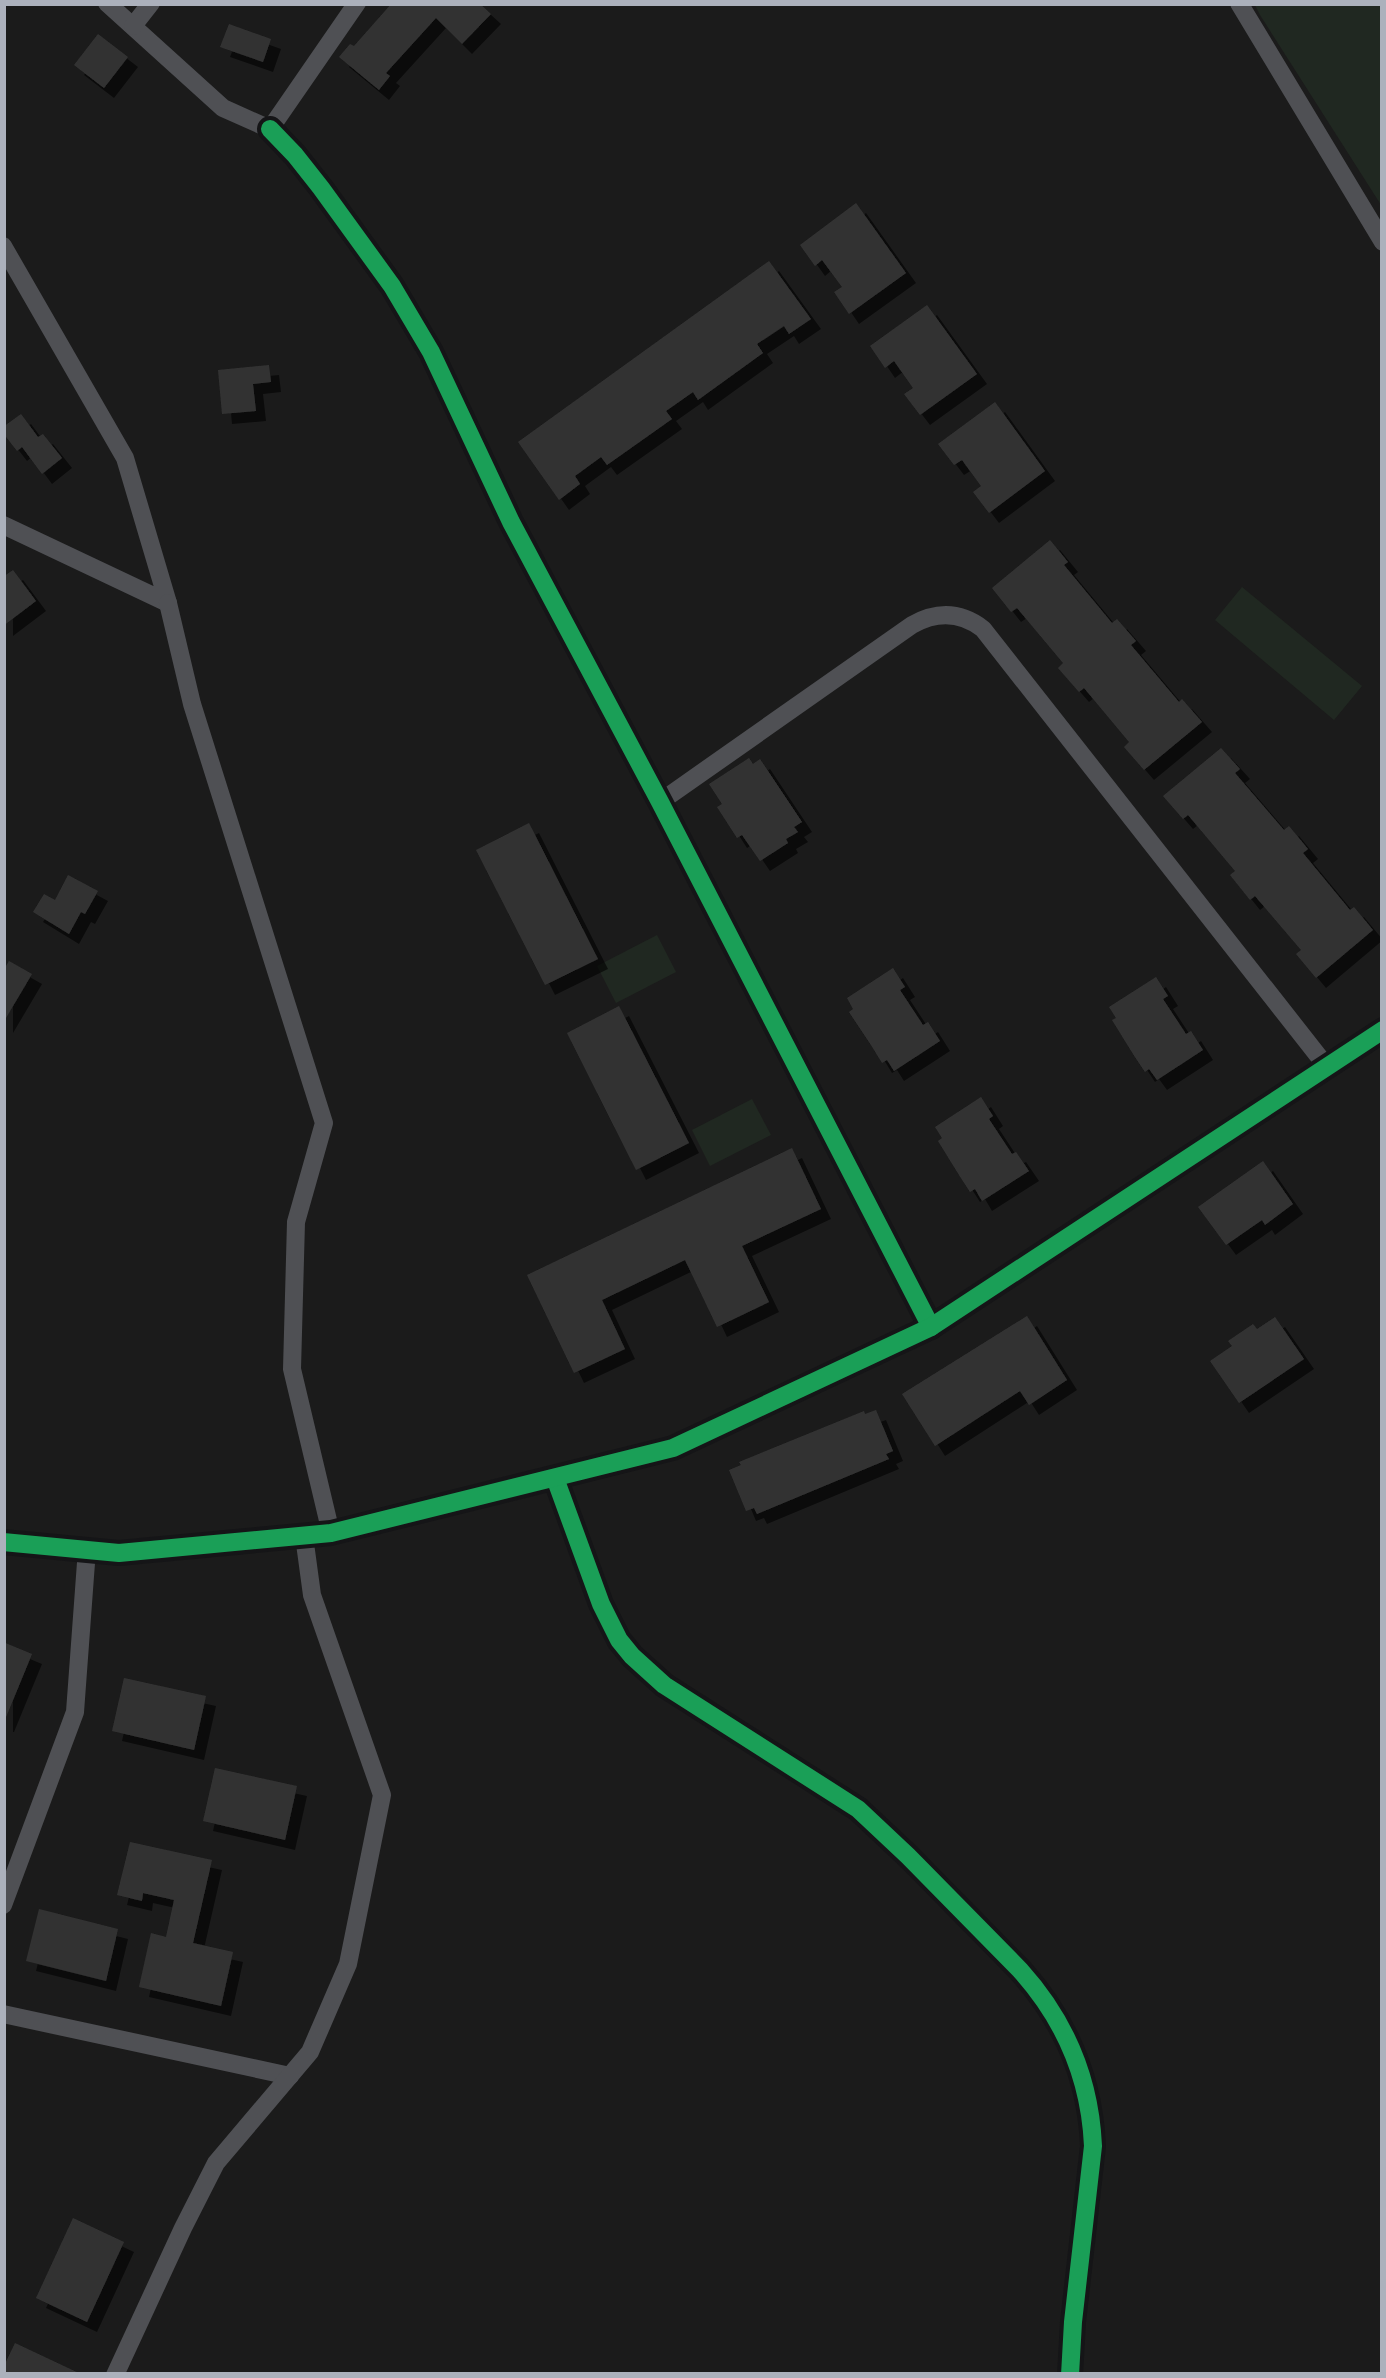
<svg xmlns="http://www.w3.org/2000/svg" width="1386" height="2378" viewBox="0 0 1386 2378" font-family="'Varela Round',sans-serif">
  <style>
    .green { fill: #202821 }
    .building { fill: #333; filter: url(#shadow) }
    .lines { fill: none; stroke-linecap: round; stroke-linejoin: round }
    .minor { stroke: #4f5054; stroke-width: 18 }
    .cycleway-casing { stroke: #151517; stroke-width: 26 }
    .cycleway { stroke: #1a9f57; stroke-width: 18 }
  </style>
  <defs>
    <filter id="shadow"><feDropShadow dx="10" dy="10" stdDeviation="0" flood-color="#0009"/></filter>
  </defs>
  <rect width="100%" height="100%" fill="#1b1b1b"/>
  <!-- green -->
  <g class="green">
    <polygon points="1254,3 1383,3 1383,208 1260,15"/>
    <polygon points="1242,587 1362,686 1334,720 1215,620"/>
    <polygon points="657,935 676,972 616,1003 597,966"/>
    <polygon points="752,1099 771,1135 710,1166 692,1130"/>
  </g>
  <!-- building -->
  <g class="building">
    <polygon points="392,3 479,3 491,14 462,44 436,18 386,73 390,76 379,90 339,57 350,44 354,46"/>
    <polygon points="229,24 271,39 263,62 220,47"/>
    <polygon points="98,34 128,57 104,88 74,65"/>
    <polygon points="856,203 906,273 849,314 834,292 842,287 822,260 815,266 800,245"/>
    <polygon points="769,261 811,319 789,334 784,326 757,344 763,353 698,400 693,392 666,411 672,419 607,465 601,457 575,476 580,484 559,500 518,442"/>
    <polygon points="927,305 977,374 920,415 904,394 913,388 894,361 885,368 870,346"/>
    <polygon points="269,365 271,382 253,384 256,411 222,414 218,370"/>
    <polygon points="995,402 1045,471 989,513 973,492 981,486 962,460 954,465 938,444"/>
    <polygon points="21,414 38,437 43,434 62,458 42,474 22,447 17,451 3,433 3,427"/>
    <polygon points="1050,540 1068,562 1064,565 1112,623 1117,619 1136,641 1131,645 1179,702 1182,699 1202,722 1144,770 1124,747 1129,742 1084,688 1079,692 1058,668 1063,663 1017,608 1011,612 992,588"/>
    <polygon points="13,570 36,601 3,626 3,577"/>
    <polygon points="1221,748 1240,769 1235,773 1284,830 1289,826 1308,849 1303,853 1350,910 1354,907 1373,930 1316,978 1296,954 1301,950 1255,896 1250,900 1230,875 1235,871 1188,815 1183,819 1163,796"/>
    <polygon points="749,758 753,764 760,759 802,822 794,827 798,832 786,839 788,843 760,861 742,835 737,838 717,807 722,804 709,784"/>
    <polygon points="529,823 598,959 545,985 476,850"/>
    <polygon points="68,875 98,891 85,914 81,912 69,934 33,912 44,894 55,900"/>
    <polygon points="9,961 32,974 3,1023 3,971"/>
    <polygon points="893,968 905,987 900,990 923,1025 928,1022 940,1041 894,1071 887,1060 882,1063 871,1045 849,1012 853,1009 847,998"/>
    <polygon points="1156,977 1168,996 1163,999 1186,1034 1191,1031 1203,1050 1157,1080 1149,1069 1145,1072 1133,1054 1112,1020 1116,1018 1109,1007"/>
    <polygon points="619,1006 689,1143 636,1170 567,1033"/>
    <polygon points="981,1097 993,1116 989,1119 1012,1154 1016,1152 1029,1171 982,1201 975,1189 970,1192 959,1175 938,1141 942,1138 935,1127"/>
    <polygon points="792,1148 821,1209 742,1246 769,1302 717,1327 685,1260 602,1300 625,1349 574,1373 527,1275"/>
    <polygon points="1263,1161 1293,1204 1265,1225 1262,1220 1226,1245 1198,1207"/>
    <polygon points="1027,1316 1067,1380 1029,1405 1020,1391 935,1446 902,1394"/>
    <polygon points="1275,1317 1304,1359 1239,1403 1210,1361 1232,1346 1228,1341 1253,1324 1257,1329"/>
    <polygon points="876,1410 893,1451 886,1454 889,1459 757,1514 754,1508 746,1511 729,1470 741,1465 739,1462 864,1411 865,1414"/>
    <polygon points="3,1642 32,1654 4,1722 3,1722"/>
    <polygon points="124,1678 206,1696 194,1750 112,1731"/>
    <polygon points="215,1768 297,1786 285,1840 203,1821"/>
    <polygon points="130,1842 212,1860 193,1943 233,1952 221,2006 139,1987 151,1933 166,1937 174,1900 143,1893 142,1901 117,1895"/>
    <polygon points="39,1909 118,1929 106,1981 26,1961"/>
    <polygon points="73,2218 124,2242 87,2322 36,2298"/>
    <polygon points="15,2343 83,2375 3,2375 3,2368"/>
  </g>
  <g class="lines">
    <!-- minor -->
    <g class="minor">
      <polyline points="107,3 223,108 270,129 357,3"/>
      <polyline points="1239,3 1383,242"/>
      <polyline points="133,26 151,3"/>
      <polyline points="270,129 295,155 321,188 392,286 431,352 511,522 660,802 931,1327"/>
      <polyline points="3,246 125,458 168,603 3,525"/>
      <polyline points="168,603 192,704 324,1123 296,1222 292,1369 331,1533"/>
      <path d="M660,802L912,625C937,611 961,612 983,629L1327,1067"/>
      <path d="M555,1478L601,1604L619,1640L632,1656L664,1685L858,1809L908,1856L1020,1970C1066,2021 1090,2078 1093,2146L1073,2322L1070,2375"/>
      <polyline points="3,1542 119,1553 331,1533 673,1448 931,1327 1383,1030"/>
      <polyline points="3,1905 75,1712 87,1549"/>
      <polyline points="3,2014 290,2076"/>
      <polyline points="115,2375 183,2228 216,2163 310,2052 348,1964 382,1795 312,1595 304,1536"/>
    </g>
    <defs>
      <g id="cycleway">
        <polyline points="270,129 295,155 321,188 392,286 431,352 511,522 660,802 931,1327"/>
        <path d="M555,1478L601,1604L619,1640L632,1656L664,1685L858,1809L908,1856L1020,1970C1066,2021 1090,2078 1093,2146L1073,2322L1070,2375"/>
        <polyline points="3,1542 119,1553 331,1533 673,1448 931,1327 1383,1030"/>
      </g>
    </defs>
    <!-- cycleway casing -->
    <use href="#cycleway" class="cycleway-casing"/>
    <!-- cycleway -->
    <use href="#cycleway" class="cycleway"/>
  </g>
  <!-- border -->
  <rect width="1386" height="2378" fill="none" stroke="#acb1bc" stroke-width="12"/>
</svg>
